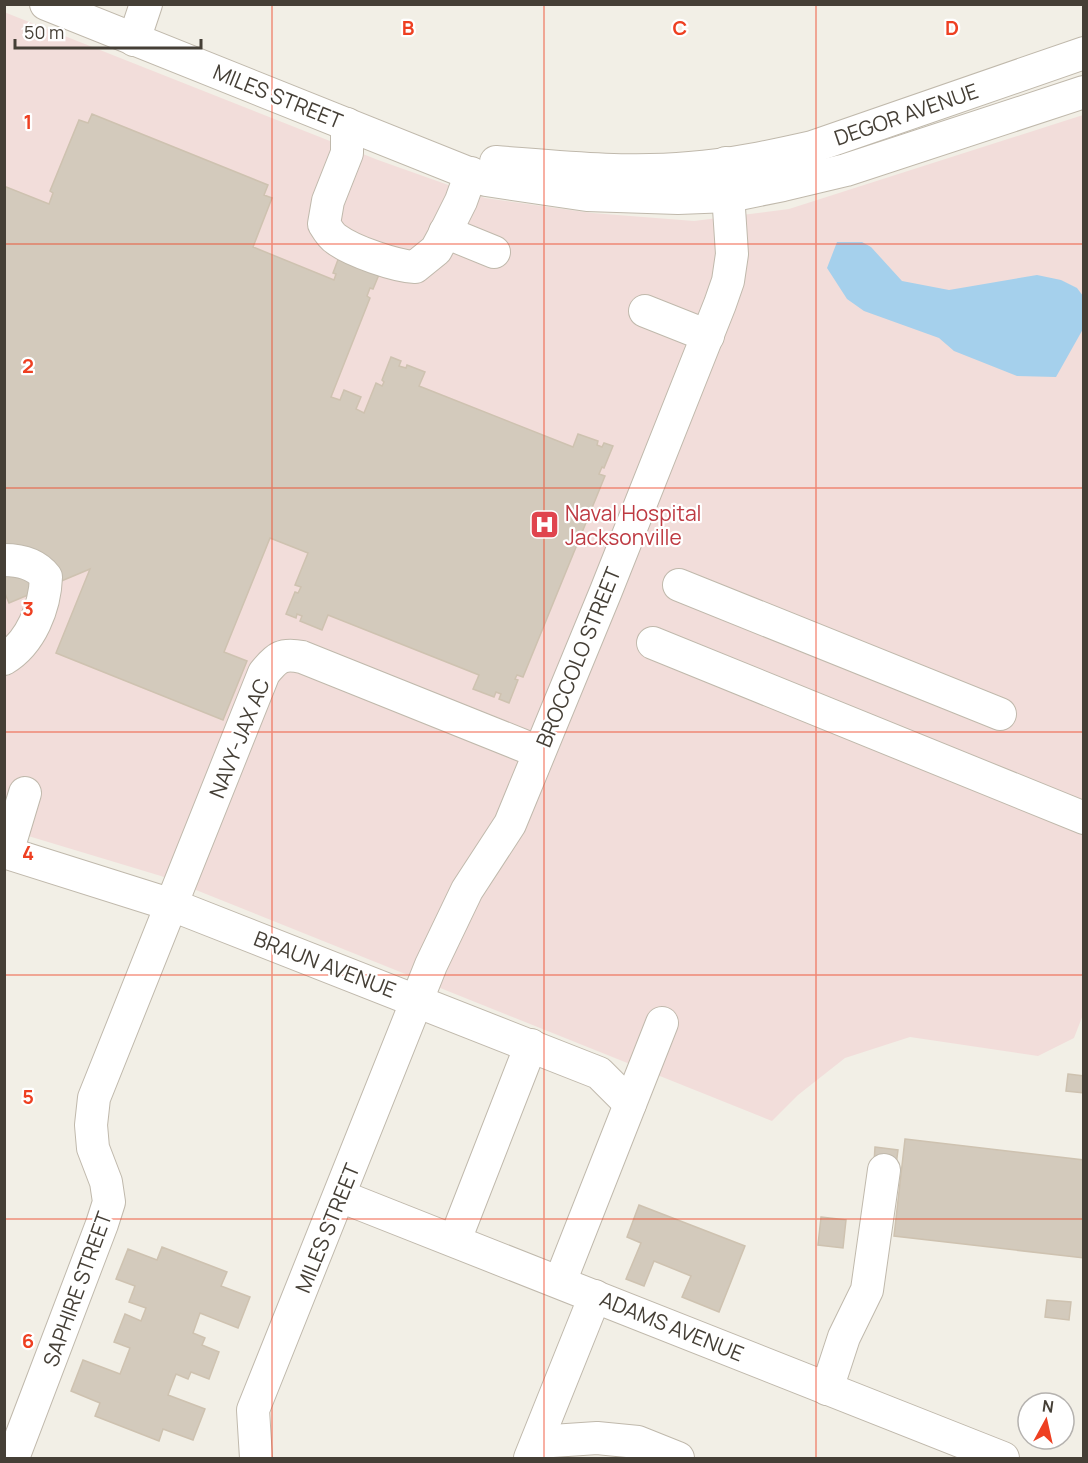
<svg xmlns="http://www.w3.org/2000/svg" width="1088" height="1463" viewBox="0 0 1088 1463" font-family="Manrope,sans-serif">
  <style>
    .medical { fill: #f2ddda }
    .water { fill: #a5d0ec }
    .building { fill: #d3cabc; stroke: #cec2b0; stroke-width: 1.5 }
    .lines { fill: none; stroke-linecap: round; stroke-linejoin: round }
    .minor-casing { stroke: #c0b9ac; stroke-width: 34 }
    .minor { stroke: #fff; stroke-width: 32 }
    .grid { fill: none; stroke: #ee3f21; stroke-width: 1.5; stroke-opacity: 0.55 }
    .labels { text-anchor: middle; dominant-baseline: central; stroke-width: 4.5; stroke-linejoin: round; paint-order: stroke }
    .street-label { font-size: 21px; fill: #453f36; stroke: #fff }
    .health-label { font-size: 21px; fill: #be3a42; stroke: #fff; text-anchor: start }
    .grid-label { font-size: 20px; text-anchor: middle; font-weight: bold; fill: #ee3f21; stroke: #fff; stroke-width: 4.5; stroke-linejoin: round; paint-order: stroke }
  </style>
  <rect width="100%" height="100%" fill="#f2efe6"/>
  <!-- medical -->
  <polygon class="medical" points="4,12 378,160 485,198 592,213 694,221 789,209 1083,115 1084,1012 1074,1038 1038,1056 910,1037 845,1058 798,1095 772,1121 161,876 5,829"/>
  <!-- water -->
  <polygon class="water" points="837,242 862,242 871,247 902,281 949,290 1037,275 1061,280 1077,288 1083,296 1083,329 1056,377 1017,376 954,351 939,338 864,311 847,299 827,268"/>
  <!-- building -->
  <g class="building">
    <polygon points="92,114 268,185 264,195 272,198 253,247 334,280 336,274 333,273 342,249 383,265 373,289 370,288 367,296 370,298 331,397 340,400 344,390 361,397 356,409 364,413 376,383 382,386 384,382 382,380 391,357 401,361 399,366 406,368 407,365 425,372 419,386 573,447 578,434 598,441 597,445 602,447 604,443 613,446 604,468 602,467 599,474 605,476 523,677 517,675 515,679 518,680 509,703 499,699 501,694 496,692 494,697 473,689 479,675 328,615 322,630 300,621 302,616 297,614 296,618 286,614 295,592 298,593 301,587 295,585 308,553 270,538 224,652 247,661 223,720 56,653 90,569 9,603 4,591 4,186 49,204 53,193 50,191 79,120 88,123"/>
    <polygon points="1068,1074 1084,1076 1084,1093 1066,1091"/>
    <polygon points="905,1139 1084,1160 1084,1258 894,1236"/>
    <polygon points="875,1147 898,1150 896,1165 874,1163"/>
    <polygon points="639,1205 745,1246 719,1312 682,1297 691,1276 654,1261 644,1286 626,1279 641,1243 627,1237"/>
    <polygon points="821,1217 846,1220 843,1248 818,1245"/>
    <polygon points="162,1247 227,1272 221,1286 250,1297 238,1328 200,1313 193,1333 205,1338 202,1345 219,1352 209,1379 191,1372 188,1379 176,1374 168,1395 205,1409 193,1440 163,1429 159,1441 95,1416 100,1403 71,1391 83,1360 120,1374 130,1348 114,1342 125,1314 141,1321 146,1308 129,1302 135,1286 116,1279 128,1249 157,1260"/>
    <polygon points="1047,1300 1071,1302 1069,1320 1045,1317"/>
  </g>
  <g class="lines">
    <defs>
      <g id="minor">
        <polyline points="46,4 486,180 587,195 678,198 729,196 783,185 846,170 1084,92"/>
        <polyline points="134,40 146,4"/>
        <path d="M347,124V153L328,201L324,224C327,229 331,236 336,239C352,251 395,266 415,267L436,250L442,239L461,201L471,173"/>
        <path d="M496,162C560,167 625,174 690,168C731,165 772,156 812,147L1084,53"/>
        <polyline points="445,232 494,252"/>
        <polyline points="645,311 708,336"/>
        <path d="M4,560C20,560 36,564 46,577C45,607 31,643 4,659"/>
        <polyline points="679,585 1000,714"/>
        <polyline points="653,643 1084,818"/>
        <polyline points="4,852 172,905 599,1073 630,1104"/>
        <polyline points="7,853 25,793"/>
        <polyline points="340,1196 1003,1458"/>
        <polyline points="455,1240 531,1045"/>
        <polyline points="560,1282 662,1023"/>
        <polyline points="827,1389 844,1337 867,1290 884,1170"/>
        <polyline points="537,1442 597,1438 638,1442 678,1458"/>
        <path d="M13,1458L102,1224L109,1202L106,1182L93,1148L91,1125L94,1098L264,673C277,657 282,653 302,657L539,752"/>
        <polyline points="256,1458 253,1410 431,965 467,890 510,824 606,591 720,304 728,281 732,254 726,163"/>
        <polyline points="530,1458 595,1296"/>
      </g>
    </defs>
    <!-- minor casing -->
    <use href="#minor" class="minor-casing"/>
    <!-- minor -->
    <use href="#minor" class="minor"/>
  </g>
  <!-- grid -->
  <path class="grid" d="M272,4V1458M544,4V1458M816,4V1458M4,244H1084M4,488H1084M4,732H1084M4,975H1084M4,1219H1084"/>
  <!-- icons -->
  <defs>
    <symbol id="hospital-square" viewBox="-11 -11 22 22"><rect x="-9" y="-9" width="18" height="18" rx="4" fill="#e0444e" stroke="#fff"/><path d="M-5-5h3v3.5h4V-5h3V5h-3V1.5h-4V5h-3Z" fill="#fff"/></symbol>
  </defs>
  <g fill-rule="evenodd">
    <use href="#hospital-square" x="528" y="508" width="33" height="33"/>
  </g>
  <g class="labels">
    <!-- street labels -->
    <g class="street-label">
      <text transform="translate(278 96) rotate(22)">MILES STREET</text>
      <text transform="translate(906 114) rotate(-19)">DEGOR AVENUE</text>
      <text transform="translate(578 657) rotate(-68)">BROCCOLO STREET</text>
      <text transform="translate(239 738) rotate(-68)">NAVY-JAX AC</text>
      <text transform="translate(325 964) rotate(21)">BRAUN AVENUE</text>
      <text transform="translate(327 1228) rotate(-68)">MILES STREET</text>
      <text transform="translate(77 1289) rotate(-70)">SAPHIRE STREET</text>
      <text transform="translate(672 1326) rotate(22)">ADAMS AVENUE</text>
    </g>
    <!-- health labels -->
    <g class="health-label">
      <text x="565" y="513">Naval Hospital<tspan x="565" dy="24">Jacksonville</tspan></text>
    </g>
  </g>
  <g class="grid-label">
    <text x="408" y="35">B</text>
    <text x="680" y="35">C</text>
    <text x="952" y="35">D</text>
    <text x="28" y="129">1</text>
    <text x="28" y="373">2</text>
    <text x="28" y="616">3</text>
    <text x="28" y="860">4</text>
    <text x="28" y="1104">5</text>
    <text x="28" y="1348">6</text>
  </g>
  <!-- border -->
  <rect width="1088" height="1463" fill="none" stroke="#453f36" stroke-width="12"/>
  <!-- north arrow -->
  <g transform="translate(1046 1421) rotate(8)"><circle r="28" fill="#ffffff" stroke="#b5b2af" stroke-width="1.5"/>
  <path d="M0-4.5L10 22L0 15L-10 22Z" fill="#ee3f21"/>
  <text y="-9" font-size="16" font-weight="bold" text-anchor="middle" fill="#453f36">N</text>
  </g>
  <!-- scale -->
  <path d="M15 39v9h186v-9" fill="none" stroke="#453f36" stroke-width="3"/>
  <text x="24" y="39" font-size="18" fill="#453f36" stroke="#ffffff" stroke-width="4.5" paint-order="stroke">50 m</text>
</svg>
